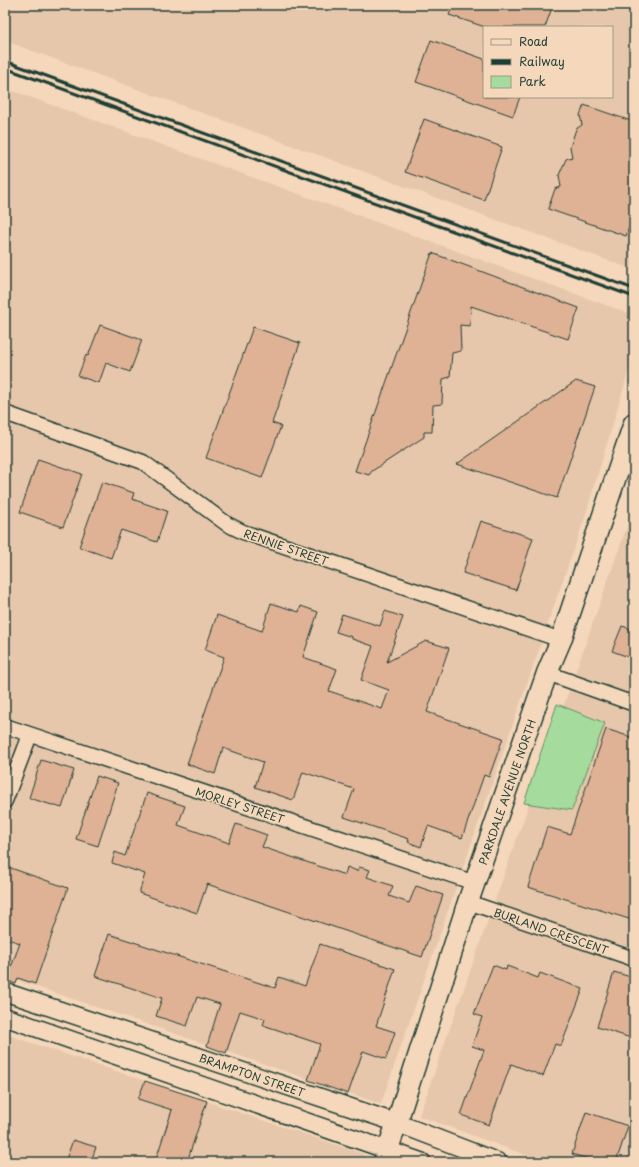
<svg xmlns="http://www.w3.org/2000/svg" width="639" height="1167" viewBox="0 0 639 1167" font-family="'Playpen Sans',sans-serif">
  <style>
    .built { fill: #e7c7ab; fill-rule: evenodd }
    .green { fill: #a5db9d; stroke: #628c68 }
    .building { fill: #e0b295; stroke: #1f3d34 }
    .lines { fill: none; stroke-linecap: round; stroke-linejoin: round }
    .minor-casing { stroke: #1f3d34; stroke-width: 17 }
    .tertiary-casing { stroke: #1f3d34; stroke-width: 20 }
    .secondary-casing { stroke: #1f3d34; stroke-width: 23 }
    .minor { stroke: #f5d8bb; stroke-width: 14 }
    .tertiary { stroke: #f5d8bb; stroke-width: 17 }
    .secondary { stroke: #f5d8bb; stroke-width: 20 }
    .rail { stroke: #1f3d34; stroke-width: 3 }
    .labels { text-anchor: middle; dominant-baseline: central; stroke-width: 3; stroke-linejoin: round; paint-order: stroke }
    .street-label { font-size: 11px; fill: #1f3d34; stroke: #f5d8bb }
  </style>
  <rect width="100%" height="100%" fill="#f5d8bb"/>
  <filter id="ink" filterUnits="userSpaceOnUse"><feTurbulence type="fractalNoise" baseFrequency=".025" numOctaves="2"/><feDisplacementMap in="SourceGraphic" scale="8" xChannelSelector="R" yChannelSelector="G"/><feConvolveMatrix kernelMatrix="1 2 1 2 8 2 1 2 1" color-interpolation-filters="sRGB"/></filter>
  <g filter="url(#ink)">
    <!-- built -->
    <g class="built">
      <path d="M5,5H634V270L5,41ZM484,27H612V97H484Z"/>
      <polygon points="5,88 634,315 634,353 586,514 381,1104 5,976"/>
      <polygon points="634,506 634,1162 545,1162 419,1116"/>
      <polygon points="5,1034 364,1154 362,1162 5,1162"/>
    </g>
    <!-- green -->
    <polygon class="green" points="557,704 605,723 572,810 524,803"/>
    <!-- building -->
    <g class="building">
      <polygon points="453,5 553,5 545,27 485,27 449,15"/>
      <polygon points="431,40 484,59 484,97 520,97 513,116 416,82"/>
      <polygon points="584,105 634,122 634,213 626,236 548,209 555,189 561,187 559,175 566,159 572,157 570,147 576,129 582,125 580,115"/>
      <polygon points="424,119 502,147 484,200 405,172"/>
      <polygon points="432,253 579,308 568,339 471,306 470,326 460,325 461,351 452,353 450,377 443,379 442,404 433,405 432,432 424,432 424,437 372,471 369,475 355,471"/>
      <polygon points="100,325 142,340 130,372 106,363 99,383 78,376 86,355 88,356"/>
      <polygon points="253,327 300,343 272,423 281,426 262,478 206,458"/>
      <polygon points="576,381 595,387 557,498 457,464"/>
      <polygon points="38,459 82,474 63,527 20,512"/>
      <polygon points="102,482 134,493 132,499 167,511 157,542 121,530 111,558 79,547"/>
      <polygon points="481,521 533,538 516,590 463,573"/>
      <polygon points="271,603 299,612 301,606 318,612 303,657 337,669 329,691 382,709 389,690 361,680 373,646 352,639 352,637 336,632 342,614 380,626 385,611 403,617 387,662 426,641 449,648 427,712 503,738 489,777 484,775 462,838 428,826 421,847 408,842 409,839 344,817 354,789 303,772 293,800 255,787 263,762 223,748 215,774 187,764 224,657 205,650 217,615 262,631"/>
      <polygon points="622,626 634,630 634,659 612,651"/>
      <polygon points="606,729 634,738 634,915 632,920 528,887 547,827 570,834"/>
      <polygon points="41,760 74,770 62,808 29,798"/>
      <polygon points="97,776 118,783 98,846 76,839"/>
      <polygon points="147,793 185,806 178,825 229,843 236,824 267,835 262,847 345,875 347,867 357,871 359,867 370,870 367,877 393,886 389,896 409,903 416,886 443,895 422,957 207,884 197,913 139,893 145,874 112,863 115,852 125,856"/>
      <polygon points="5,866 68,888 35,984 18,978 16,984 5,980 8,969 10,970 20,943 5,938"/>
      <polygon points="109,934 275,988 279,977 305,986 320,944 395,969 376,1026 395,1032 386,1059 363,1051 348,1094 308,1080 320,1044 263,1025 265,1019 240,1011 226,1053 207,1046 220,1004 197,997 187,1026 156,1016 162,998 95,976"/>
      <polygon points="493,965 506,970 507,966 538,978 540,973 583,989 561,1046 555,1044 543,1076 511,1064 489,1125 461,1115 484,1050 472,1046 482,1017 474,1014"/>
      <polygon points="614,972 634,978 634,1039 597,1027"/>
      <polygon points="145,1081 207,1101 187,1162 155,1162 172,1110 138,1099"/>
      <polygon points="586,1112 628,1126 616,1162 587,1162 588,1159 572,1154"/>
      <polygon points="73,1140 96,1147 91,1162 65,1162"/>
    </g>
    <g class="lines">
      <defs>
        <g id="minor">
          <polyline points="5,413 143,462 227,524 243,532 561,640"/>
          <polyline points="547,673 634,704"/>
          <polyline points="5,726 475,883"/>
          <polyline points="5,801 30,735"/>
          <polyline points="468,902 634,959"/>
        </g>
        <g id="tertiary">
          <polyline points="5,992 397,1123 498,1162"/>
          <polyline points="5,1017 422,1162"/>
        </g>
        <polyline id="secondary" points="384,1162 468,902 547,673 561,640 634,423"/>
      </defs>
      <!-- minor casing -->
      <use href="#minor" class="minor-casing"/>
      <!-- tertiary casing -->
      <use href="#tertiary" class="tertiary-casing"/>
      <!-- secondary casing -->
      <use href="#secondary" class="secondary-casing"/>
      <!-- minor -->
      <use href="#minor" class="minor"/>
      <!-- tertiary -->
      <use href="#tertiary" class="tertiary"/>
      <!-- secondary -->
      <use href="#secondary" class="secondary"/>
      <!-- rail -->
      <g class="rail">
        <polyline points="5,61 634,289"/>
        <polyline points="5,68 634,297"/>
      </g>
    </g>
  </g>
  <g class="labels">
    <!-- street labels -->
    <g class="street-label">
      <text transform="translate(286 547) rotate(19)">RENNIE STREET</text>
      <text transform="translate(507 792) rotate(-71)">PARKDALE AVENUE NORTH</text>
      <text transform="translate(240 805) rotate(18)">MORLEY STREET</text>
      <text transform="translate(551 931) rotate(19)">BURLAND CRESCENT</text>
      <text transform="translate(252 1075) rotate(19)">BRAMPTON STREET</text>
    </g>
  </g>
  <!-- margin -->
  <rect width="639" height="1167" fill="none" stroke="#f5d8bb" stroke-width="20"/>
  <rect x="10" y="10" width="619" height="1147" fill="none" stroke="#1f3d34" stroke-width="1.5" filter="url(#ink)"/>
  <!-- legend -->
  <rect x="483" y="26" width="130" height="72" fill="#f5d8bb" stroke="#9f9a85"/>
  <rect x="491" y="39" width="20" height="6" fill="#f5d8bb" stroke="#9f9a85"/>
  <text x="519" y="46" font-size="12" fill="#1f3d34">Road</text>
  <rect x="491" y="59" width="20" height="6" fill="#1f3d34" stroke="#9f9a85"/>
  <text x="519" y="66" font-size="12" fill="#1f3d34">Railway</text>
  <rect x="491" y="76" width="20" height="12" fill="#a5db9d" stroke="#9f9a85"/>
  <text x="519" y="86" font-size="12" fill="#1f3d34">Park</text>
</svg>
